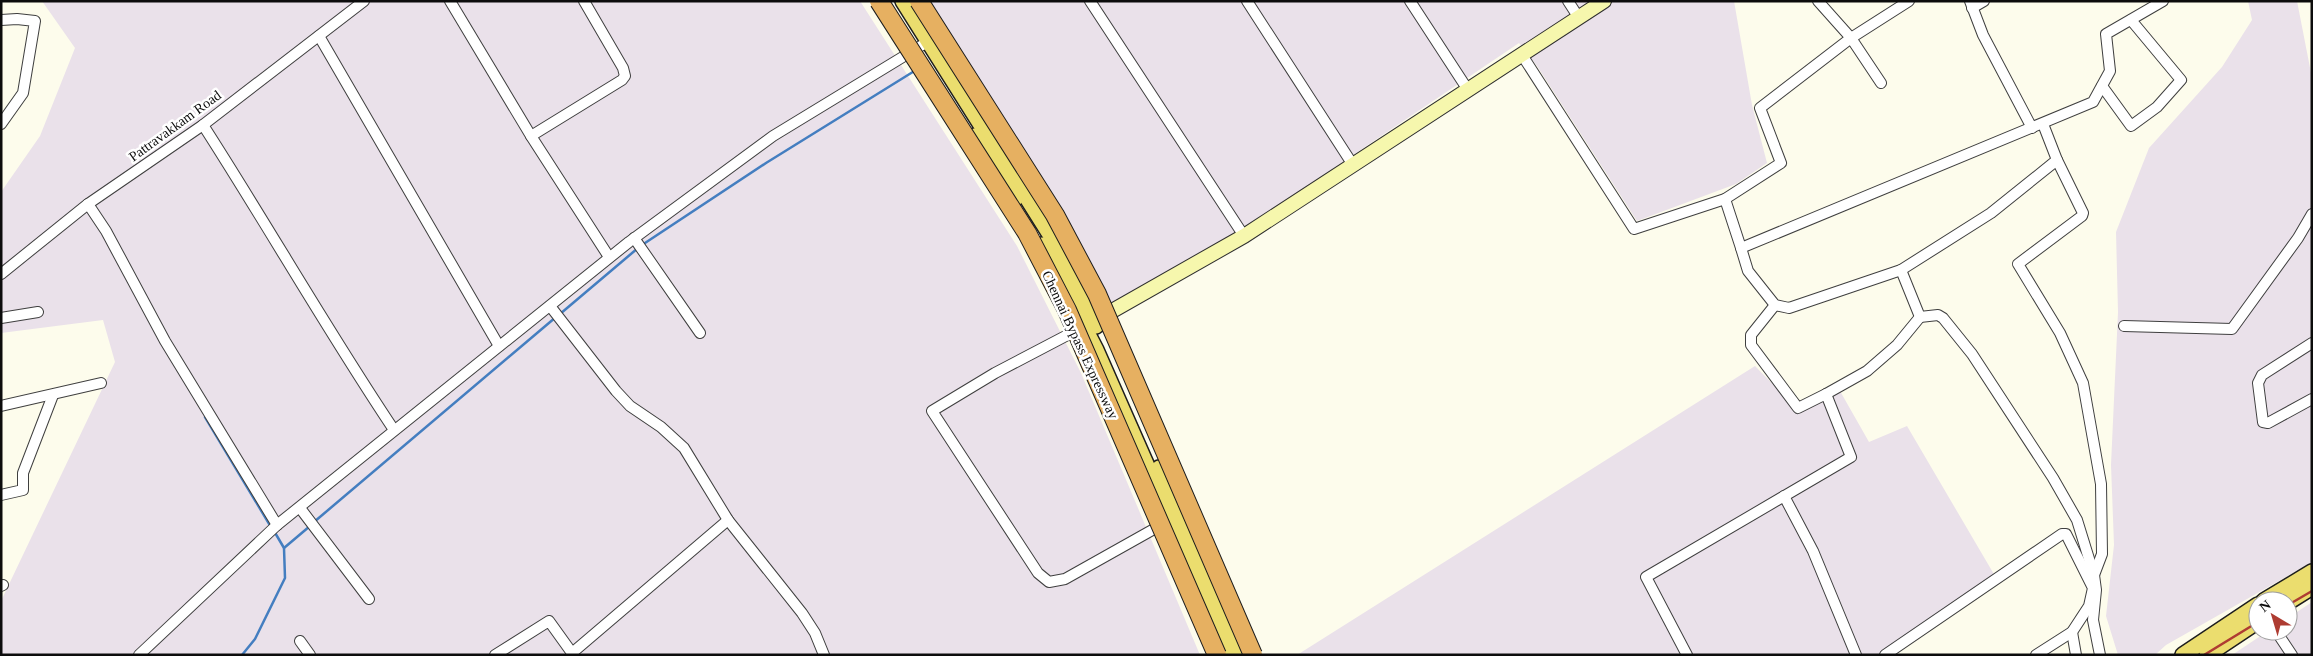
<svg xmlns="http://www.w3.org/2000/svg" width="2313" height="656" viewBox="0 0 2313 656" font-family="'Times New Roman',serif">
  <style>
    .industrial { fill: #eae1ea }
    .lines { fill: none; stroke-linecap: round; stroke-linejoin: round }
    .stream { stroke: #447ec0; stroke-width: 2.5 }
    .street-casing { stroke: #3f3f3f; stroke-width: 12 }
    .secondary-casing { stroke: #2e2e2e; stroke-width: 16 }
    .primary-casing { stroke: #1d1d1d; stroke-width: 18 }
    .street { stroke: #fff; stroke-width: 10 }
    .secondary { stroke: #f6f7ad; stroke-width: 14 }
    .primary { stroke: #ebdd6e; stroke-width: 15 }
    .rail { stroke: #ae3c32; stroke-width: 2.5 }
    .highway-bridge-casing { stroke: #1d1d1d; stroke-width: 20; stroke-linecap: butt }
    .highway-bridge { stroke: #e6b061; stroke-width: 18 }
    .labels { text-anchor: middle; dominant-baseline: central; stroke-width: 5; stroke-linejoin: round; paint-order: stroke }
    .street-label { font-size: 14px; fill: #0c0c0c; stroke: #fff }
  </style>
  <rect width="100%" height="100%" fill="#fdfcec"/>
  <!-- industrial -->
  <g class="industrial">
    <polygon points="42,1 860,1 1017,246 1081,373 1200,655 1,655 1,601 115,362 103,320 1,333 1,192 40,136 75,48"/>
    <polygon points="928,1 1734,1 1752,105 1767,163 1736,184 1637,221 1537,66 1519,43 1233,236 1111,307"/>
    <polygon points="2248,1 2297,1 2312,78 2312,562 2166,645 2155,655 2118,655 2106,616 2114,545 2111,465 2118,312 2116,232 2149,148 2222,67 2252,20"/>
    <polygon points="1755,366 1799,411 1840,391 1869,442 1907,426 1995,576 1881,655 1297,655"/>
    <polygon points="2312,602 2312,655 2232,655 2268,631 2288,631 2288,618"/>
  </g>
  <g class="lines">
    <!-- stream -->
    <g class="stream">
      <polyline points="642,245 766,163 916,70"/>
      <polyline points="560,314 638,248"/>
      <polyline points="205,417 271,527"/>
      <polyline points="314,522 556,317"/>
      <polyline points="284,548 310,526"/>
      <polyline points="242,655 255,639 285,578 284,548 274,531"/>
    </g>
    <defs>
      <g id="street">
        <polyline points="450,1 531,136 609,257"/>
        <polyline points="1090,1 1244,236"/>
        <polyline points="1247,1 1353,165"/>
        <polyline points="1410,1 1468,90"/>
        <polyline points="1568,1 1579,18"/>
        <polyline points="1818,1 1851,38 1881,83"/>
        <polyline points="1970,1 1983,35 2032,128"/>
        <polyline points="1972,8 1984,1"/>
        <polyline points="1,20 17,19 35,21 23,93 1,124"/>
        <polyline points="319,36 499,346"/>
        <polyline points="1522,55 1634,229 1725,199 1781,163 1760,108 1851,38 1909,1"/>
        <polyline points="2102,86 2131,126 2157,107 2181,80 2131,20"/>
        <path d="M203,125C268,226 327,330 394,430"/>
        <polyline points="531,136 622,80 625,76 623,68 584,1"/>
        <polyline points="2057,160 2083,213 2082,216 2018,264 2060,333 2083,383 2101,484 2102,554 2094,575"/>
        <polyline points="1725,199 1741,248 2093,102 2110,71 2106,34 2163,1"/>
        <polyline points="88,204 106,231 165,341 277,525"/>
        <polyline points="634,238 700,333"/>
        <polyline points="1741,248 1748,271 1775,305 1789,308 1901,270 1991,213 2057,160 2043,124"/>
        <polyline points="1901,270 1920,317 1938,315 1943,318 1972,354 2053,478 2077,520 2094,575 2096,590 2093,620 2100,655"/>
        <polyline points="1,274 88,204 203,125 364,1"/>
        <polyline points="550,306 616,391 630,406 661,427 684,448 728,520 802,613 815,633 824,655"/>
        <polyline points="1,318 38,312"/>
        <polyline points="2124,326 2232,329 2298,238 2312,214"/>
        <polyline points="1079,329 995,373 932,411 1038,573 1049,582 1065,579 1163,524"/>
        <polyline points="2312,343 2262,375 2258,383 2263,422 2268,423 2312,399"/>
        <polyline points="1826,394 1867,371 1897,345 1920,317"/>
        <polyline points="1,406 101,383"/>
        <polyline points="1,495 23,490 23,473 53,395"/>
        <polyline points="1784,496 1813,551 1856,655"/>
        <polyline points="300,508 369,599"/>
        <polyline points="1,586 3,585"/>
        <polyline points="2276,631 2292,655"/>
        <polyline points="2072,632 2076,655"/>
        <polyline points="300,641 310,655"/>
        <polyline points="139,655 277,525 629,242 773,136 929,41"/>
        <polyline points="495,655 549,621 572,653 728,520"/>
        <polyline points="1687,655 1646,577 1851,457 1826,394 1798,408 1751,345 1751,335 1775,305"/>
        <polyline points="1885,655 2062,534 2066,534 2093,588 2089,606 2072,632 2036,655"/>
      </g>
      <polyline id="secondary" points="1098,319 1244,236 1604,1"/>
      <g id="primary">
        <polyline points="903,1 1056,244 1096,326"/>
        <polyline points="975,136 1015,199"/>
        <polyline points="1042,245 1096,350 1230,655"/>
        <polyline points="1159,468 1242,655"/>
        <polyline points="2264,601 2312,572"/>
        <polyline points="2288,602 2312,587"/>
        <polyline points="2183,655 2258,605"/>
        <polyline points="2207,655 2258,621"/>
      </g>
    </defs>
    <!-- street casing -->
    <use href="#street" class="street-casing"/>
    <!-- secondary casing -->
    <use href="#secondary" class="secondary-casing"/>
    <!-- primary casing -->
    <use href="#primary" class="primary-casing"/>
    <!-- street -->
    <use href="#street" class="street"/>
    <!-- secondary -->
    <use href="#secondary" class="secondary"/>
    <!-- primary -->
    <use href="#primary" class="primary"/>
    <!-- rail -->
    <g class="rail">
      <polyline points="2288,605 2312,591"/>
      <polyline points="2204,655 2258,622"/>
    </g>
    <defs>
      <g id="highway-bridge">
        <polyline points="879,1 1027,233 1067,310 1217,655"/>
        <polyline points="919,1 1055,215 1097,294 1253,655"/>
      </g>
    </defs>
    <!-- highway-bridge casing -->
    <use href="#highway-bridge" class="highway-bridge-casing"/>
    <!-- highway-bridge -->
    <use href="#highway-bridge" class="highway-bridge"/>
  </g>
  <g class="labels">
    <!-- street labels -->
    <g class="street-label">
      <text transform="translate(175 126) rotate(-36)">Pattravakkam Road</text>
      <text transform="translate(1080 345) rotate(65)">Chennai Bypass Expressway</text>
    </g>
  </g>
  <!-- border -->
  <rect width="2313" height="656" fill="none" stroke="#0c0c0c" stroke-width="5"/>
  <!-- north arrow -->
  <g transform="translate(2273 616) rotate(322)"><circle r="24" fill="#ffffff" stroke="#9e9e9e"/>
  <path d="M0-4L9 19L0 12L-9 19Z" fill="#ae3c32"/>
  <text y="-8" font-size="14" font-weight="bold" text-anchor="middle" fill="#0c0c0c">N</text>
  </g>
</svg>
